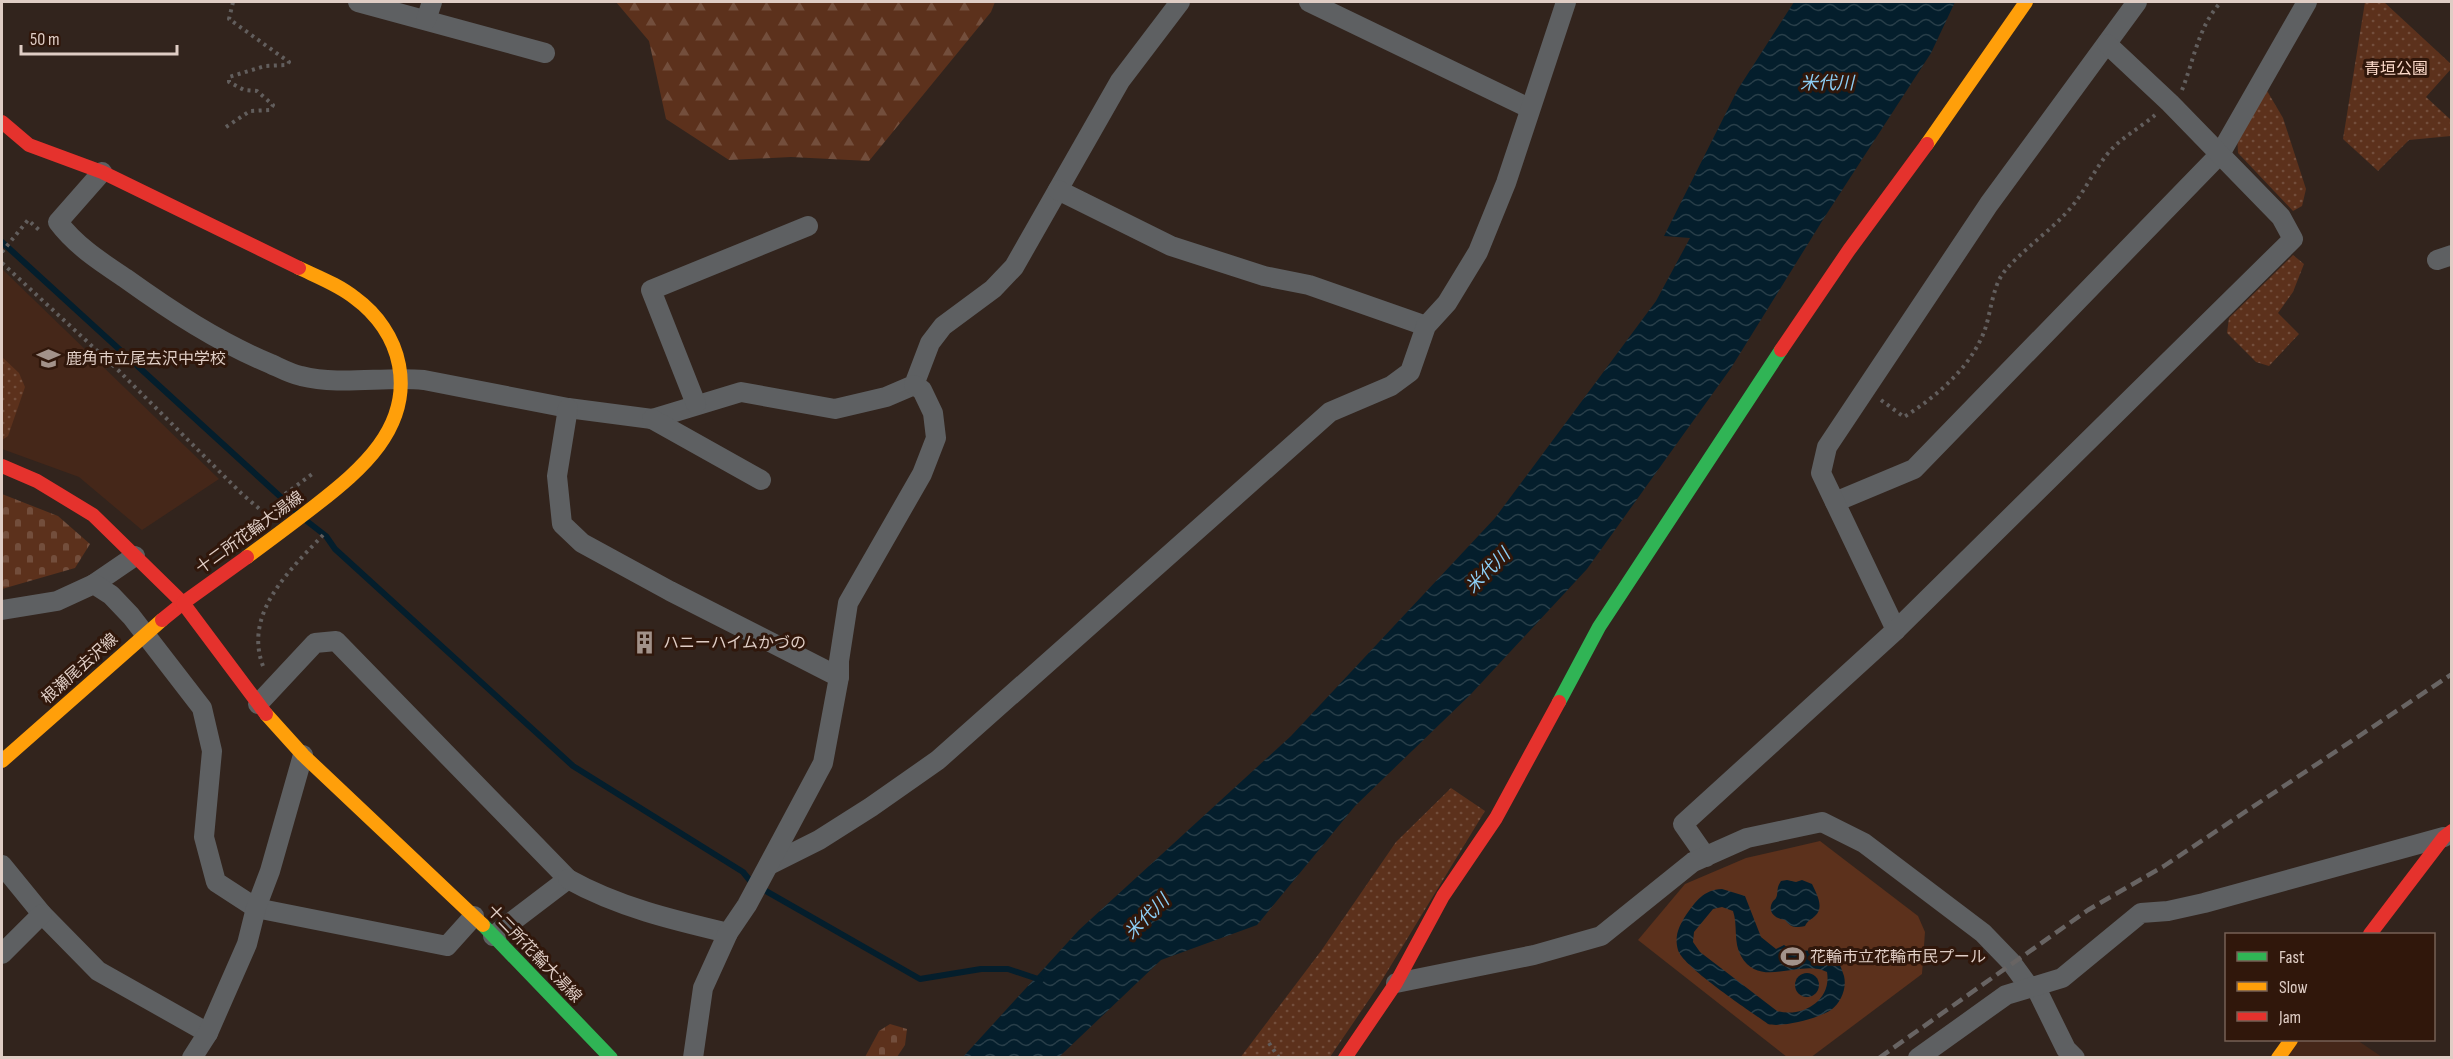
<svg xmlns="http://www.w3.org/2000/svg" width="2453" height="1059" viewBox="0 0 2453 1059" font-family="'Sofia Sans Condensed','Noto Sans JP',sans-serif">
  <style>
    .built { fill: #452719 }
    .forest { fill: url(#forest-firs) }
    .cemetery { fill: url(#cemetery-stones) }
    .park { fill: url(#park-dots) }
    .garden { fill: #5c311c }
    .water { fill: url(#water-waves); fill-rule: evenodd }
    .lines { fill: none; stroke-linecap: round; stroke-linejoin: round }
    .stream { stroke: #041e2c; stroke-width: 6 }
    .path { stroke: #625e5d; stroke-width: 4; stroke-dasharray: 3 4.5; stroke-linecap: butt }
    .street { stroke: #5e6062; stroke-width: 20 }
    .fast { stroke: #30b455; stroke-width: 14 }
    .slow { stroke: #ff9f0a; stroke-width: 14 }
    .jam { stroke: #e5322d; stroke-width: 14 }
    .rail { stroke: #686463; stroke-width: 4.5; stroke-dasharray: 12 6; stroke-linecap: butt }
    .labels { text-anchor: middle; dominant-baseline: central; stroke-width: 6; stroke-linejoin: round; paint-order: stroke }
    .park-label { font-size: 16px; fill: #fddbcb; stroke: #30170b }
    .poi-label { font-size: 16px; fill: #dfcdc5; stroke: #30170b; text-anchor: start }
    .street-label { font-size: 16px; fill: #dfcdc5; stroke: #30170b }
    .water-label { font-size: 18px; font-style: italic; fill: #8ccef5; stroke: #30170b }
  </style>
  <defs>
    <pattern id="forest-firs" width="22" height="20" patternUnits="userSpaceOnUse" patternTransform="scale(1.5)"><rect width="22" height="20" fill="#5c311c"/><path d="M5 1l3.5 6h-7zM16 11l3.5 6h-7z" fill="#734e3c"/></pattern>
    <pattern id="cemetery-stones" width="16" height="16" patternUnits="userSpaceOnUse" patternTransform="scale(1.5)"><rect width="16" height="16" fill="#5c311c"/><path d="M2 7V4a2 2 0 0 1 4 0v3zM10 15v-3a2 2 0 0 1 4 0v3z" fill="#734e3c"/></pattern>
    <pattern id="park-dots" width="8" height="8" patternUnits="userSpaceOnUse" patternTransform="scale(1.5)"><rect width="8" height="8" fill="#5c311c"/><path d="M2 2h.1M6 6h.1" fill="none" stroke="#734e3c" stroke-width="1.8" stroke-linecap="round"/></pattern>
    <pattern id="water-waves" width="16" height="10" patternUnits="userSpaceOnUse" patternTransform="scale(1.5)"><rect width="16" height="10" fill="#041e2c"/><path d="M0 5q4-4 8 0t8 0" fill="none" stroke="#283e49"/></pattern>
  </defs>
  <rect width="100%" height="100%" fill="#32241d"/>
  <!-- built -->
  <g class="built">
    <polygon points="2,269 219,479 142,530 79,477 2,449"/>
    <polygon points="2291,1040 2357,1040 2382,1057 2277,1058"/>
  </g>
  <!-- forest -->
  <polygon class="forest" points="616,2 995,2 991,12 869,161 791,157 729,160 666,119 649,41"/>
  <!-- cemetery -->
  <g class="cemetery">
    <polygon points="2,494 58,516 90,544 75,568 2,589"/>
    <polygon points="890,1024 907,1029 905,1045 897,1057 865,1057 879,1031"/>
  </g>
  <!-- park -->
  <g class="park">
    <polygon points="2365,2 2384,2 2451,64 2451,69 2426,97 2451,120 2451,136 2409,140 2378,171 2343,139"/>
    <polygon points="2266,89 2283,118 2306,189 2302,206 2293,211 2238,153 2237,133"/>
    <polygon points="2293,255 2304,264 2293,292 2278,313 2299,334 2269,366 2256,362 2227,333 2229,318"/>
    <polygon points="2,357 19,373 25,387 8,436 2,440"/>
    <polygon points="1451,788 1485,811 1379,985 1330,1057 1240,1058 1321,951 1396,842"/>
  </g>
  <!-- garden -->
  <polygon class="garden" points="1820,841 1918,916 1925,932 1922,974 1810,1058 1787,1057 1638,940 1685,884 1746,858"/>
  <!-- water -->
  <g class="water">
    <polygon points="1794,2 1955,2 1931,53 1824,218 1731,368 1587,569 1471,694 1355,806 1257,925 1161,960 1059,1057 963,1057 1079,930 1291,736 1495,518 1656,301 1690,238 1664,236 1738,89"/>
    <path d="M1787,880L1796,882L1802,880L1812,884C1816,893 1825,907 1815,916C1811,920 1808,920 1805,926C1796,928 1791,928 1785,920C1777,919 1767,913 1772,903C1774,899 1776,900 1777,895C1778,889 1777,887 1781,881Z"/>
    <path d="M1722,889L1745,896L1761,937L1776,949L1784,945C1799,955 1818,946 1833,956C1839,960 1842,970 1844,976C1847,988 1841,1003 1831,1010C1819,1018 1782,1028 1768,1024C1750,1011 1683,967 1678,950C1674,936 1679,926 1686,915C1696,901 1703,890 1722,889ZM1722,907L1733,911C1738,925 1733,942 1741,956C1760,990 1800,958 1827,972C1832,1001 1802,1018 1777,1011L1700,952L1693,942L1694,932L1713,909Z"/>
    <circle cx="1807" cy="985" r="12"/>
  </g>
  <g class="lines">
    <!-- stream -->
    <g class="stream">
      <polyline points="2,242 296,511"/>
      <polyline points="308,522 326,536 335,549 573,766 743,872 752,883 920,979 981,969 1008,969 1041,980"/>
    </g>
    <!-- path -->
    <g class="path">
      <path d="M2182,90C2194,60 2198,27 2221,2"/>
      <polyline points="226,127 250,111 270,110 273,105 257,91 244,90 229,82 229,77 265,66 287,65 289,62 229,19 233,2"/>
      <polyline points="2,252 28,220 39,230"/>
      <polyline points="2,263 119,371 241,493 263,512"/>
      <path d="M1881,400L1904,417C1936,397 1970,368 1984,332C1991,314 1992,287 2004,272C2022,250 2048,233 2067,212C2084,194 2093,171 2109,152C2122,137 2140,128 2155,115"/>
      <polyline points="285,494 315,472"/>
      <path d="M263,666C243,613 290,570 323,535"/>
      <polyline points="1269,1043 1279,1058"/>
    </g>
    <!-- street -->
    <g class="street">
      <polyline points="358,2 545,53"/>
      <polyline points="1309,2 1529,108"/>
      <polyline points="426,20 432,2"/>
      <path d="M102,172L58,222C76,246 101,262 125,278C171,311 218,342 271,364C280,368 291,374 301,376C341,386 384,376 424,380L568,408L652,419L741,392L835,409L886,397L914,385L930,343L943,326L993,289L1014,267L1120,81L1180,2"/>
      <polyline points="1058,190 1171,246 1264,276 1309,285 1426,326"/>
      <polyline points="2437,260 2452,255"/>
      <polyline points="696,404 651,290 808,226"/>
      <polyline points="568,408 557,476 562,524 582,543 670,591 839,677"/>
      <polyline points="652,419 761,480"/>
      <polyline points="1835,502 1914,469 2220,154 2307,2"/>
      <polyline points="94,584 135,556"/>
      <polyline points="2,610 57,601 94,584 111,595 131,616 202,708 212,751 204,837 216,882 256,908 447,946 474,916"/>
      <polyline points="1896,630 1821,473 1827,447 1989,204 2137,2"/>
      <polyline points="258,704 315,643 336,641 568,879 493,936"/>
      <polyline points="1706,857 1683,824 1896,630 2293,239 2281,217 2170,103 2107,44"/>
      <polyline points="2,865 42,914 98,971 208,1033"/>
      <polyline points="769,865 819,840 871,807 938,760 1330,412 1391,386 1410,372 1426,326 1447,303 1478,252 1506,183 1566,2"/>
      <path d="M568,879C618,907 673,920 728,933"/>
      <polyline points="2,954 42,914"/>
      <polyline points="1396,983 1534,955 1601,936 1693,862 1747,838 1822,822 1864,843 1983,933 2011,962 2030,988"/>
      <polyline points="2035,986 2066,1049 2075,1058"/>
      <polyline points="192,1058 208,1033 247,944 256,908 270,871 303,755"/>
      <polyline points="693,1058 703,988 728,933 747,905 823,763 839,677 839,661 848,603 922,474 936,438 933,413 922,390 914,385"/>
      <polyline points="1918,1058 2006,995 2062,978 2141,913 2168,911 2204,903 2444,837"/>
    </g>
    <!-- fast -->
    <g class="fast">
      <polyline points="1559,702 1599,627 1781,350"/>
      <polyline points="483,925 611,1058"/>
    </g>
    <!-- slow -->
    <g class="slow">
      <polyline points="1927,144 2026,2"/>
      <path d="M247,557C270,540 293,523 316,505C361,470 411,428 399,365C394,338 377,314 355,298C339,285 318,277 299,268"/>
      <polyline points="266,714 303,755 483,925"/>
      <polyline points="2,761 162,620"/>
      <polyline points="2278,1058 2291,1040"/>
    </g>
    <!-- jam -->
    <g class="jam">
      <polyline points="2,122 29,145 102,172 299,268"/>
      <polyline points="1781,350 1849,250 1927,144"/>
      <polyline points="2,466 37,481 93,515 183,603 162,620"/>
      <polyline points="247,557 183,603 266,714"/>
      <polyline points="2370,934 2444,837 2452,831"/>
      <polyline points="1345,1058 1396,983 1443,896 1496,818 1559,702"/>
    </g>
    <!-- rail -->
    <polyline class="rail" points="1879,1058 2088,910 2164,866 2452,674"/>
  </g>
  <!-- icons -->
  <defs>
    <symbol id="school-bare" viewBox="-9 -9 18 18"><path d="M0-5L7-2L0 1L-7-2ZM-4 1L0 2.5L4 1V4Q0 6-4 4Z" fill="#a2928a" stroke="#30170b" stroke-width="2.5" paint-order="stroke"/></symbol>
    <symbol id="building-bare" viewBox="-9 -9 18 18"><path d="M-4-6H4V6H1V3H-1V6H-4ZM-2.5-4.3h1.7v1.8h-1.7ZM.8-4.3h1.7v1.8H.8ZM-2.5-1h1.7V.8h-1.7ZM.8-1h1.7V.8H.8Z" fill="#a2928a" stroke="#30170b" stroke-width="2.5" paint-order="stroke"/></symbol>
    <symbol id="stadium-bare" viewBox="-9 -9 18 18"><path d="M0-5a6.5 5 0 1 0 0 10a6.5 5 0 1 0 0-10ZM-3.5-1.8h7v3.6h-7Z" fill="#a2928a" stroke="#30170b" stroke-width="2.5" paint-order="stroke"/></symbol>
  </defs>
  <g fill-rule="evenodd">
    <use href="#school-bare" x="32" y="342" width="33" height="33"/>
    <use href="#building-bare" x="628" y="626" width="33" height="33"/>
    <use href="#stadium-bare" x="1776" y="940" width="33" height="33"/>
  </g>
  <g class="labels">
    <!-- park labels -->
    <g class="park-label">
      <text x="2396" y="69">青垣公園</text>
    </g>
    <!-- poi labels -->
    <g class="poi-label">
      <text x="66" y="359">鹿角市立尾去沢中学校</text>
      <text x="663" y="643">ハニーハイムかづの</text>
      <text x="1810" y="957">花輪市立花輪市民プール</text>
    </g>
    <!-- street labels -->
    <g class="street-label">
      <text transform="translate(250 533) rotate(-36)">十二所花輪大湯線</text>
      <text transform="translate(80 669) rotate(-42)">根瀬尾去沢線</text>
      <text transform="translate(534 954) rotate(46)">十二所花輪大湯線</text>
    </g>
    <!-- water labels -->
    <g class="water-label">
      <text x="1827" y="83">米代川</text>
      <text transform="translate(1488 571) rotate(-45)">米代川</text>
      <text transform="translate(1147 917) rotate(-45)">米代川</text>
    </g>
  </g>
  <!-- border -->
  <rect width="2453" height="1059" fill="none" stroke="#dfcdc5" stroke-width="6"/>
  <!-- legend -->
  <rect x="2225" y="933" width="210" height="108" fill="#30170b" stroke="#766055" stroke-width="1.5"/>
  <rect x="2237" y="952" width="30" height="9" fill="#30b455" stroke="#766055" stroke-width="1.5"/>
  <text x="2279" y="963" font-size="18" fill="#dfcdc5">Fast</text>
  <rect x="2237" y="982" width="30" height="9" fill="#ff9f0a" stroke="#766055" stroke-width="1.5"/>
  <text x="2279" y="993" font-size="18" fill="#dfcdc5">Slow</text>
  <rect x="2237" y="1012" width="30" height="9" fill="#e5322d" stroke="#766055" stroke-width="1.5"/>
  <text x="2279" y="1023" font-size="18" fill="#dfcdc5">Jam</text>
  <!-- scale -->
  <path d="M21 45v9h156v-9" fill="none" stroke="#dfcdc5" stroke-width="3"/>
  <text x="30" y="45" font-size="18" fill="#dfcdc5" stroke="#30170b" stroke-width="4.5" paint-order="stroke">50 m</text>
</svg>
